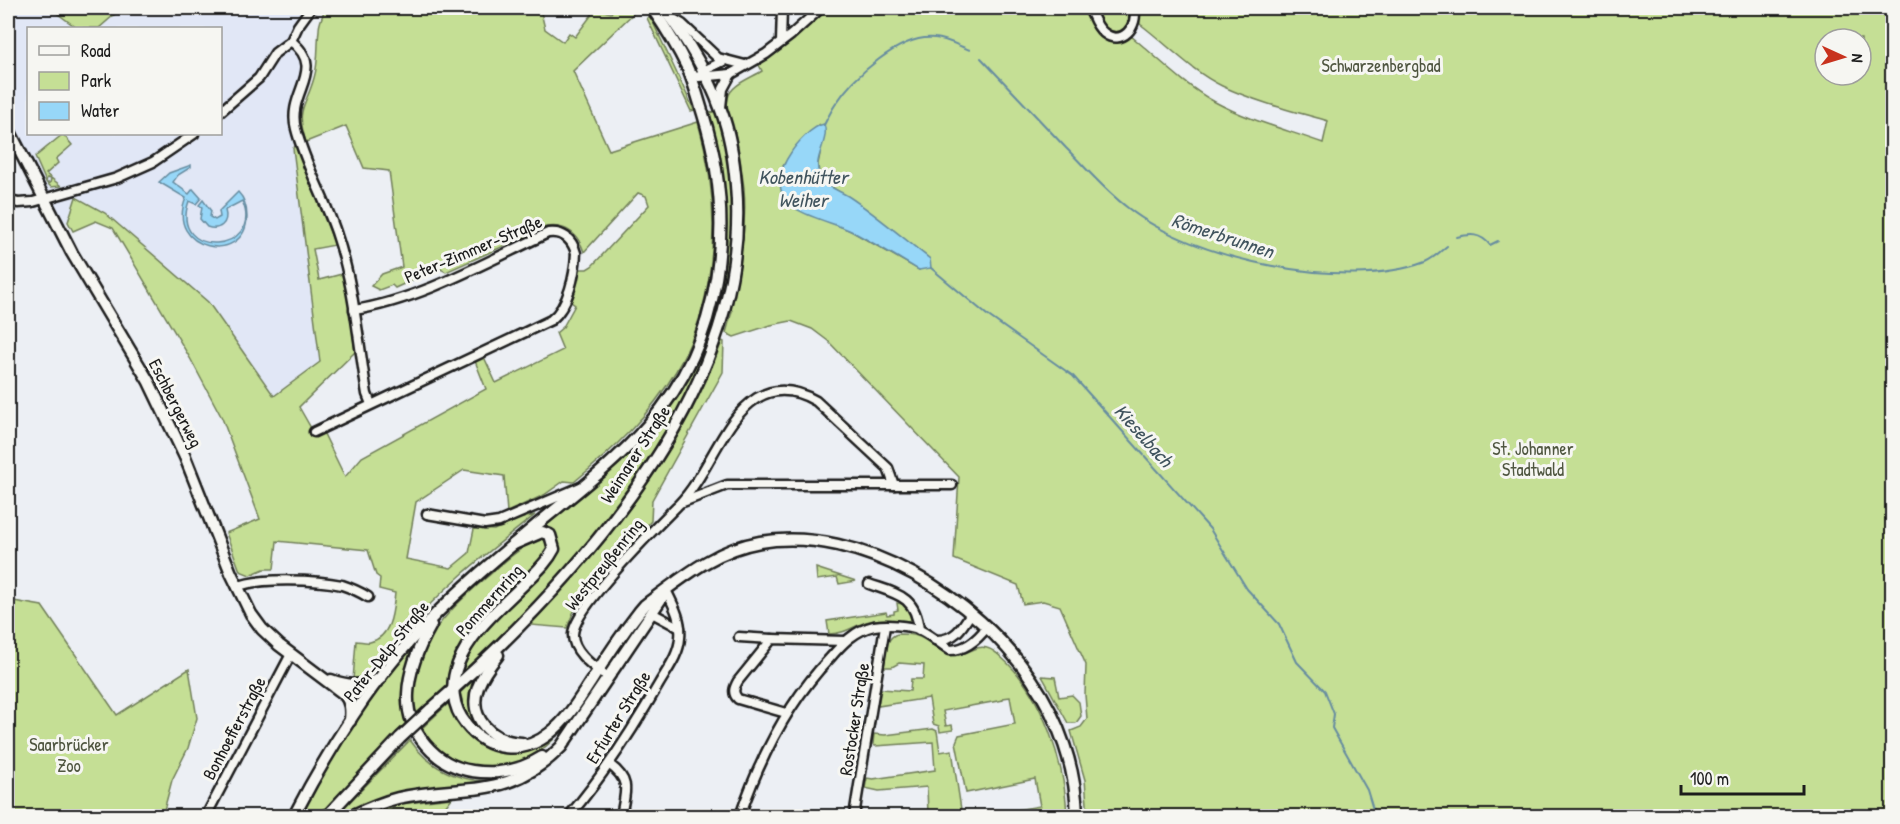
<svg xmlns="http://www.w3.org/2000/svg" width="1900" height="824" viewBox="0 0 1900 824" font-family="'Patrick Hand',sans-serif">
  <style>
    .built { fill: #e1e7f6 }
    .green { fill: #c5df95; stroke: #707e58; stroke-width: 1.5; fill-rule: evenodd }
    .water { fill: #97d7f8; stroke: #668ca0; stroke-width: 1.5 }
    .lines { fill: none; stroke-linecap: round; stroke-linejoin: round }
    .stream { stroke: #668ca0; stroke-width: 2 }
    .minor-casing { stroke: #1c1c1c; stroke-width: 13 }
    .tertiary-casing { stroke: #1c1c1c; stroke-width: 15 }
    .minor { stroke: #f6f6f2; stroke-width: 8 }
    .tertiary { stroke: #f6f6f2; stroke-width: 10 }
    .tertiary-bridge-casing { stroke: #1c1c1c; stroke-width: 15; stroke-linecap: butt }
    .tertiary-bridge { stroke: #f6f6f2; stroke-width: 10 }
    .labels { text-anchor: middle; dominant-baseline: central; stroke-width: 6; stroke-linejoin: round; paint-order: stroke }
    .park-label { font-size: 18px; fill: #4f5640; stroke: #f6f6f2 }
    .street-label { font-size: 18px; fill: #1c1c1c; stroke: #f6f6f2 }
    .water-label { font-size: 20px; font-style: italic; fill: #41545e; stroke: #f6f6f2 }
  </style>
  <rect width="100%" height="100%" fill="#eceff4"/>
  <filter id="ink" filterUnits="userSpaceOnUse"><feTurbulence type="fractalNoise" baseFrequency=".0167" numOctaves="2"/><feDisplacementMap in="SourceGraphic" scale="12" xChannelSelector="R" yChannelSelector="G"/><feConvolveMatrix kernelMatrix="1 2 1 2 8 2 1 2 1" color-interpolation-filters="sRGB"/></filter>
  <g filter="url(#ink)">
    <!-- built -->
    <polygon class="built" points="8,8 50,8 77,28 28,28 28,134 220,134 220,28 99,28 122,8 303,8 293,23 286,43 295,50 303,63 303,70 293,94 290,118 320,362 274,396 208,302 105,213 76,197 68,222 54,229 8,140"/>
    <!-- green -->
    <g class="green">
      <polygon points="50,8 122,8 99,28 77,28"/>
      <path d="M324,8H540L545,29L563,42L569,33L575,37L596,9L611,13L614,8H639L573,71L609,150L698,122C721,202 720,297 676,371C650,415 613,450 574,482L564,481L544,495L507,512L504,476L464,470L416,502L406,559L451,568L469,553L474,529L494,530L518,519L535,515C488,552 440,589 402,635C387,652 377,675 353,680L356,641C360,641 366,643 370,642C392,637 393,610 395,593L379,589L380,578L376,575L368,550L277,541L274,569H264L250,575L240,571L226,533L260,519L222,418L190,358L113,228L96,221L73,231L68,222L76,197L105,213L208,302L274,396L320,362L293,148L296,146L335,245L313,249L319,280L342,274L349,303L355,352L299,407L315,435L323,432L345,477L362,457L486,389L475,361L484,357L496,383L563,350L556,333L563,327L575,305L571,302L580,269H587L592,266L649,205L646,196L638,193L584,252C578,233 565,224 546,227L446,272L439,268L395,288L392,285L379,290L371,286L382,274L402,267L389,171L364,168L346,126L306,142C295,108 306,107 314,78C319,62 317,46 319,30C319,21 324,16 324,8Z"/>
      <path d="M829,8H1083C1095,28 1101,53 1131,36C1158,58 1184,85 1215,102C1248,120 1287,130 1323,143L1328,121C1293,111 1256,102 1222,86C1191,71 1167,44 1140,24L1138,8H1892V816H1088L1085,780L1071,731L1081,727L1087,719L1085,695L1086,665L1060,606L1043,601L1023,604L1018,585L954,559L959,477L828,341L812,329L791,321L771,325L734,337L726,333L732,311L730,306C740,267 747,229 744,188C742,170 739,152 735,134C732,123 725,110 728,98C730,85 751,78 762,71L759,65L786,46ZM1825,39H1861V75H1825ZM819,125L820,154L818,164L819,174L824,182L866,209L930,259L919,270L851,231L798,208L783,166L796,146Z"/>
      <path d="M1094,8H1128C1136,26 1116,43 1102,26C1098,21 1096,13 1094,8Z"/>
      <polygon points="650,16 694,110 691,111 647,18"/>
      <path d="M717,111C730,161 737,213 729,264C715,358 664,442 607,516C591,538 574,560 556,580C525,613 492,645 460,677C473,626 526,600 555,559C561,545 557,531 541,527L590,489L637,445L654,425L700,349L724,205L719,154L710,113Z"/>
      <polygon points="63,134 72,145 56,159 58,163 46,174 61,186 51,187 47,183 50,183 51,179 47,178 46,182 35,157"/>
      <path d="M722,341L724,342L723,372L652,500L651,521L581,601L573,613L567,628L530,625C609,541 683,451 722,341Z"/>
      <path d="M539,538L544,539C548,546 548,550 544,556L494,606L457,653L453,662L447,687L416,714C403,653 445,613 487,577C503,563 519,548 539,538Z"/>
      <polygon points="816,568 856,581 839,584 837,577 817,580"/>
      <polygon points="8,600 42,606 117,715 189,669 197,718 188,748 172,780 163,814 160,816 8,816"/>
      <path d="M897,603C906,604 912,609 912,619L910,621C895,620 880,617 866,622C850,628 846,633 829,634L827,621L886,612L887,615L894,614V611L898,610Z"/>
      <path d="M898,634C904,634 911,634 917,636C930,640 938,653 953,655C966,657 975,644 987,648C994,650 998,654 1002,658C1043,694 1065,764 1067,816H982L1040,806L1035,779L966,793L956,742L959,735L1015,724L1010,697L1003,698V700L943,711L946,726L952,725L953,730L940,732L939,726L933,724L929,698L878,706L881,689L910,691L911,679H923L924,665L899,663L892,667H884C886,655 885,636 898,634Z"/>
      <path d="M419,636C408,669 400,687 406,723L348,785L321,816H299C332,752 373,692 419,636Z"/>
      <polygon points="1042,676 1055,677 1059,697 1072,695 1079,702 1081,716 1076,723 1068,723"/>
      <polygon points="474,679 471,701 477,724 475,726 466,712 460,693"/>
      <path d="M451,701C456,710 460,722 466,731C471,739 480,744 489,748C513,757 531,751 552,737L553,740C544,748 535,757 523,762C487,778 441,762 421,729Z"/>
      <polygon points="933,729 937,731 940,752 952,750 962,816 911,816 928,814 927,787 879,791 865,788 867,778 873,779 935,770 933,742 875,746 873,744 874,734 885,735"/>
      <path d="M410,740C425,762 447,776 474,780C482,781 491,779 498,781L398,793L363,805L341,816H336Z"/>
      <polygon points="452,798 438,816 366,816 399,804"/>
    </g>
    <!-- water -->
    <g class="water">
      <path d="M824,124C830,140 813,157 819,174C823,186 838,190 848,196C877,215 903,238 930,259L931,268L919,270C897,257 874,243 851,231C834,223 799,215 787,202C775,188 781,167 790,154C796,144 812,126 824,124Z"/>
      <path d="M191,165V167L178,175L173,182L189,194L193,189L201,198L196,204L189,201C168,261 266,253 242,201L225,210C229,224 219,231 207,227L200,219L202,207L199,205L203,200L211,211L210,217L215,220L220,217L219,211L238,192C245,199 247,207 247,217C246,266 164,251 186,198L159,182L169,173Z"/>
    </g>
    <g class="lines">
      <!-- stream -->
      <g class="stream">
        <path d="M981,58C1009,88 1038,118 1066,148C1086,168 1105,191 1128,208C1193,260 1346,292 1425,262C1433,259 1440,252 1447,246"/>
        <path d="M824,125C827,119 831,111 835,105C853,77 900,34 935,38C947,39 959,46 970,50"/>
        <path d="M1457,237C1471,234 1480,233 1490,245L1498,241"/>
        <polyline points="931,268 987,315 1073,376 1210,529 1247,589 1279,624 1297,662 1325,691 1334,714 1332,728 1367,790 1375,816"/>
      </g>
      <defs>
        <g id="minor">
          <path d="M1089,8C1093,16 1096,27 1104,33C1122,47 1139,26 1134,8"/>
          <polyline points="672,18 682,24 718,58 745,65"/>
          <path d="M291,41C328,70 286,92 296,129C305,164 324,197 336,232C354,284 358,340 367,394L371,404"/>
          <polyline points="781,42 782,8"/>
          <polyline points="690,73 699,77 731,74"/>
          <polyline points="700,75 703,71 724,61"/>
          <polyline points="721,107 723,89 731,74 766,54 791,35 821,8"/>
          <polyline points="220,112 259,78 275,53 291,41 298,26 311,8"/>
          <polyline points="8,200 18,203 33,202 117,178 153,162 194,134"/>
          <path d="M314,432L551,320C569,306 575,274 576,253C572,239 563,231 548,233C488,261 420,300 354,310"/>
          <polyline points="683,502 727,485 952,485"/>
          <polyline points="427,514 485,524 499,522 583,486"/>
          <path d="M869,584C897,594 916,596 919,630"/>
          <path d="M237,587C259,577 318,580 342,585C351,588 360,592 368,597"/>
          <polyline points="652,613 680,628"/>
          <polyline points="739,637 772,639"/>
          <path d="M935,640C954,641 962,628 971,613"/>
          <path d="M602,673C590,664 572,650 573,634C574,608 658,525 679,504C708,475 723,419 757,398C777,386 797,390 816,401L888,468L894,485"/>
          <path d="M786,713L738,699C732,693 734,688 738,681L772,639L845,641"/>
          <path d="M610,765C632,781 625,793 621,816"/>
          <polyline points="206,816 291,654"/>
          <path d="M569,816C604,775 632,731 659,684C667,670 679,655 680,638C682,621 674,606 666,590"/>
          <path d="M740,816C760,758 787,703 830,658C842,644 855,630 874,626C886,624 908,625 920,630C930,635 941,644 950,650C966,650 978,639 987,627"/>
          <polyline points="854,816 885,626"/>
        </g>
        <g id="tertiary">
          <path d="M8,128L72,253L149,382L185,457L231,573L251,614L262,629L279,645L344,694C351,702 351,710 350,721"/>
          <path d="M514,544L542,532L550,535L554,549C547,563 535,573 524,584C501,607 470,632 458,664C450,684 452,707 466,724C488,752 523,755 550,733C567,720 578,701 590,683C605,659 621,635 639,612L645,605C682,578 714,550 760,542C861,525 977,598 1032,680C1059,720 1076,768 1077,816"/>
          <path d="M431,625C419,646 409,669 408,694C406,732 435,765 472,771C498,775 520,771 542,757"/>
          <path d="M498,655C490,665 483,674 478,687C467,718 492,742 522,743"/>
          <path d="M331,680C350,687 361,686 380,679"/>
          <path d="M430,710C574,584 754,391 736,185C734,160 730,134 721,110C708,74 686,38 663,8"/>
          <path d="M294,816C328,750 375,675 428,622C461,588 498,557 534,527C574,494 614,464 648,425C724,339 736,220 703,114C698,98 694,82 687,67C677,46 665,27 652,8"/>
          <polyline points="327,816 400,738"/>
          <path d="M351,816C366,809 382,802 398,798C464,783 507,802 561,747L665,593"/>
        </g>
      </defs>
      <!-- minor casing -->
      <use href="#minor" class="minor-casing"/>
      <!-- tertiary casing -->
      <use href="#tertiary" class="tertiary-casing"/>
      <!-- minor -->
      <use href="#minor" class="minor"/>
      <!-- tertiary -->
      <use href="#tertiary" class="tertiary"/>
      <defs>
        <polyline id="tertiary-bridge" points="400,738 430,710"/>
      </defs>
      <!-- tertiary-bridge casing -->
      <use href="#tertiary-bridge" class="tertiary-bridge-casing"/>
      <!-- tertiary-bridge -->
      <use href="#tertiary-bridge" class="tertiary-bridge"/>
    </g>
  </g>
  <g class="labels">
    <!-- park labels -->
    <g class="park-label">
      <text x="1381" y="65">Schwarzenbergbad</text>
      <text x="1533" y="448">St. Johanner<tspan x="1533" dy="21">Stadtwald</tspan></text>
      <text x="69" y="744">Saarbrücker<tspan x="69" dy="21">Zoo</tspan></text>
    </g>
    <!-- street labels -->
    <g class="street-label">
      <text transform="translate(473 249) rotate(-23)">Peter-Zimmer-Straße</text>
      <text transform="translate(176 403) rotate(63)">Eschbergerweg</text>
      <text transform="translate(635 454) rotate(-57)">Weimarer Straße</text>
      <text transform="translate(604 564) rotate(-51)">Westpreußenring</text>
      <text transform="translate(489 600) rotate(-48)">Pommernring</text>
      <text transform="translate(386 651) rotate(-51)">Pater-Delp-Straße</text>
      <text transform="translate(618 717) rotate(-58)">Erfurter Straße</text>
      <text transform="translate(854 719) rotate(-81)">Rostocker Straße</text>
      <text transform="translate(234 728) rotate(-62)">Bonhoefferstraße</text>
    </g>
    <!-- water labels -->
    <g class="water-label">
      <text x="803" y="176">Kobenhütter<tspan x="803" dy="23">Weiher</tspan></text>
      <text transform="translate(1223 235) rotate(18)">Römerbrunnen</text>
      <text transform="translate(1144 435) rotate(48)">Kieselbach</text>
    </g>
  </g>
  <!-- margin -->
  <rect width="1900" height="824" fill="none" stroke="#f6f6f2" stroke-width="30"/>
  <rect x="15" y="15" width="1870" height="794" fill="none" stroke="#1c1c1c" stroke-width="2" filter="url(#ink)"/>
  <!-- legend -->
  <rect x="27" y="27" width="195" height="108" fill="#f6f6f2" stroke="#9f9f9c" stroke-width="1.5"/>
  <rect x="39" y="46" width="30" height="9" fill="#f6f6f2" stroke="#9f9f9c" stroke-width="1.5"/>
  <text x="81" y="57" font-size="18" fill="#1c1c1c">Road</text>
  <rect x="39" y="72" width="30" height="18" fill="#c5df95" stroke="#9f9f9c" stroke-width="1.5"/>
  <text x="81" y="87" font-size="18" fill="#1c1c1c">Park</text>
  <rect x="39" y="102" width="30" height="18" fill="#97d7f8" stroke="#9f9f9c" stroke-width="1.5"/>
  <text x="81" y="117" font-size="18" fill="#1c1c1c">Water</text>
  <!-- north arrow -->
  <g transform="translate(1843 57) rotate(94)"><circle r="28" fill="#f6f6f2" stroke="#9f9f9c" stroke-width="1.5"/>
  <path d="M0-4.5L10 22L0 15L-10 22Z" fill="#c8321e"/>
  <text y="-9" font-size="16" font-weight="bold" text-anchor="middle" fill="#1c1c1c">N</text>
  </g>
  <!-- scale -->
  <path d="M1681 785v9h123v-9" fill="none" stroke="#1c1c1c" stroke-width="3"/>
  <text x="1690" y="785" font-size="18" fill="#1c1c1c" stroke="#f6f6f2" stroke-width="4.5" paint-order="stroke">100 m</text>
</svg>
